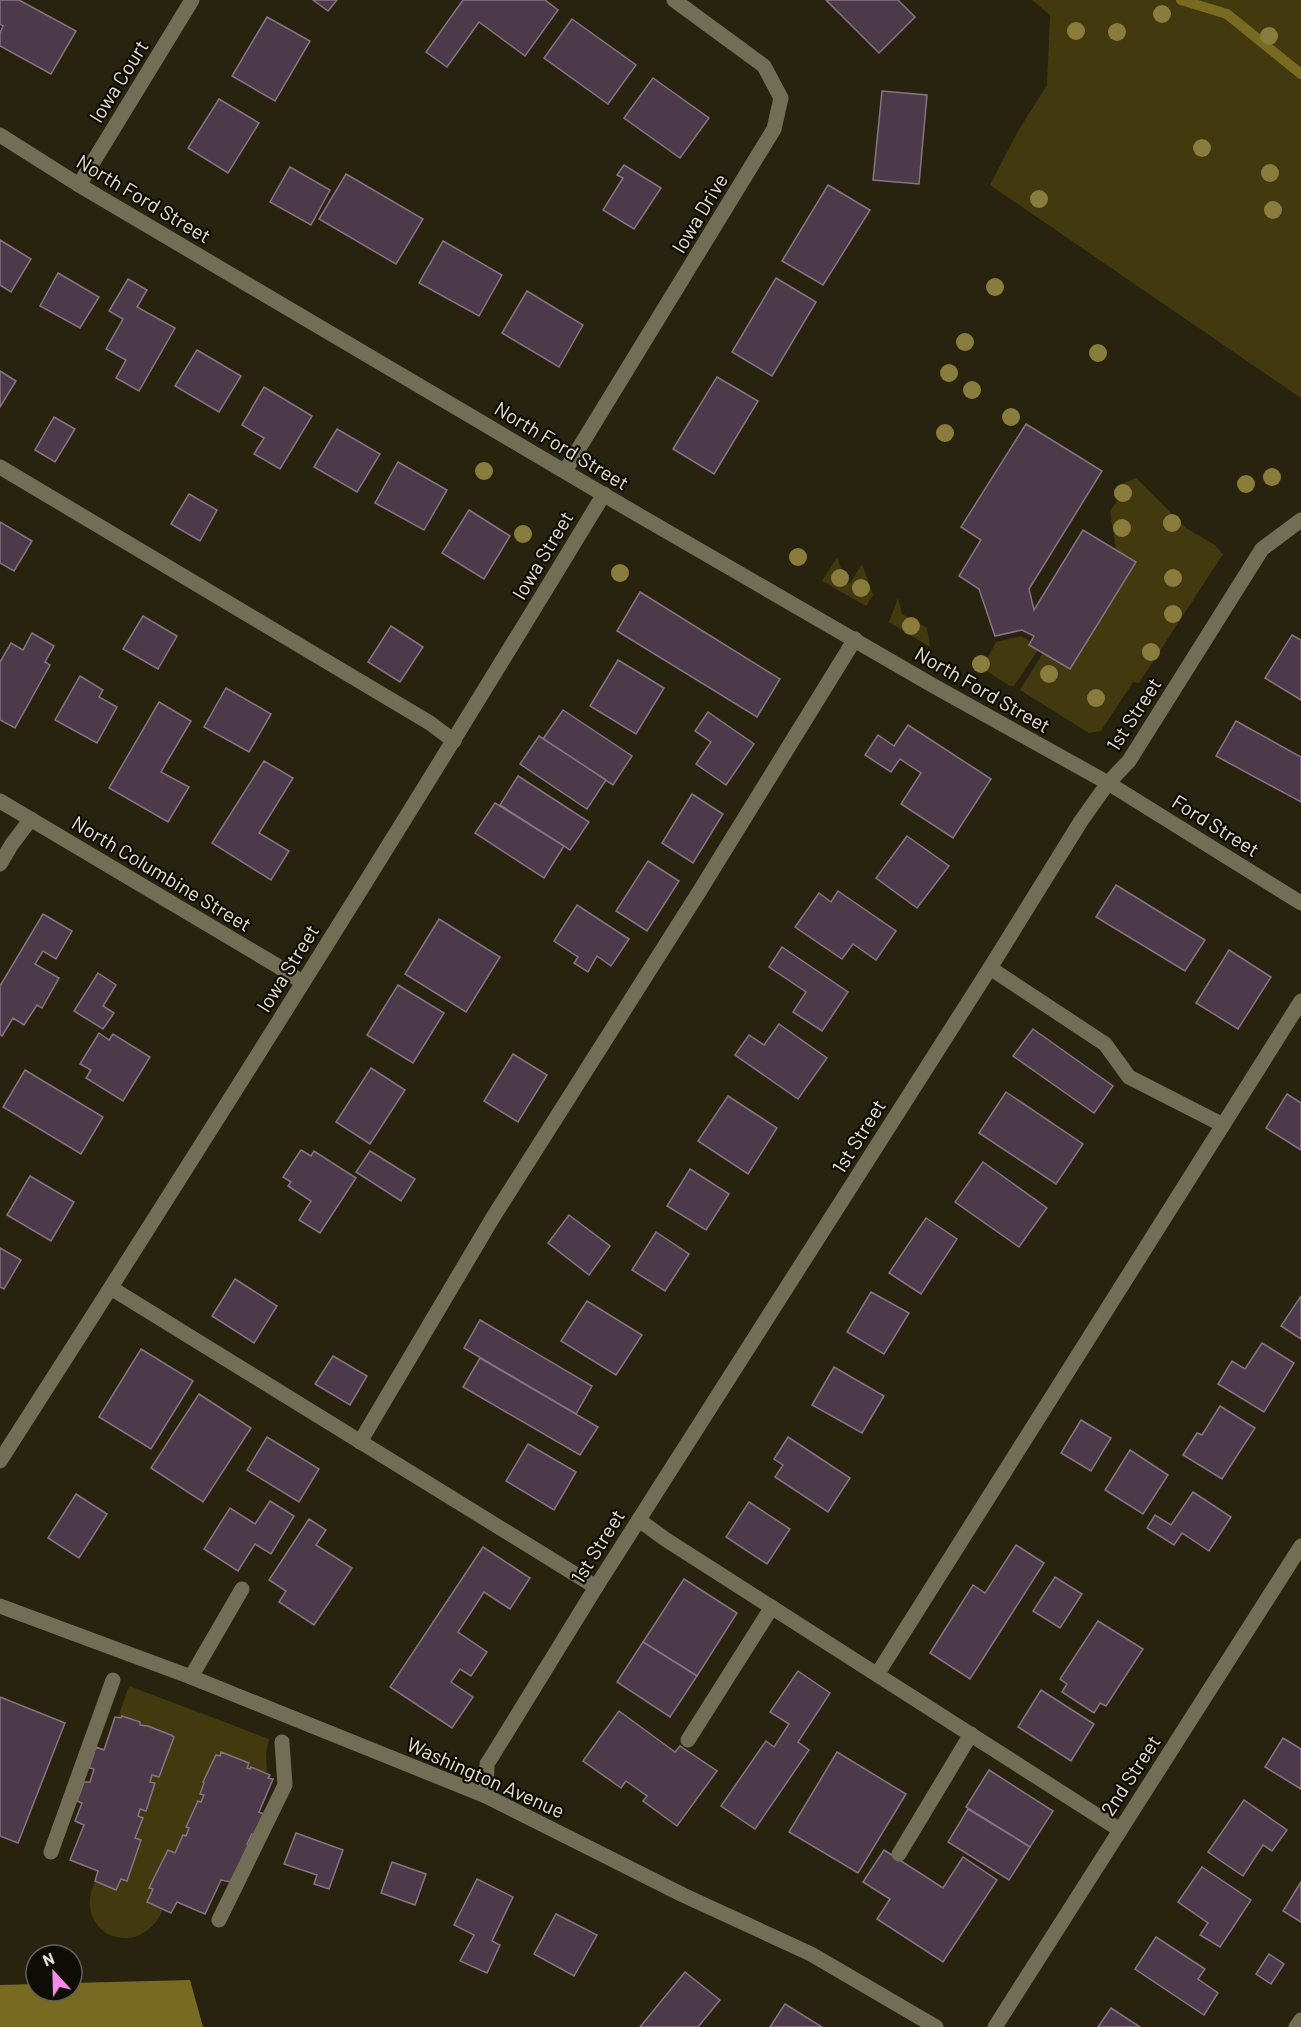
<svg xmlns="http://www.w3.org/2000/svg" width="1301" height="2027" viewBox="0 0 1301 2027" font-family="Barlow,sans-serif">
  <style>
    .green { fill: #42390f }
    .water { fill: #796a22 }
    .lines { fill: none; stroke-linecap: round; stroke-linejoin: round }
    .stream { stroke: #796a22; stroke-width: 10 }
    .building { fill: #4c3949; stroke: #887384; stroke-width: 1.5 }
    .service { stroke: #726e56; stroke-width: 15 }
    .minor { stroke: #726e56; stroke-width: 15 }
    .tertiary { stroke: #726e56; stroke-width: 15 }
    .tree { fill: #897c3c }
    .labels { text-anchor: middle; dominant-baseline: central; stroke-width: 4.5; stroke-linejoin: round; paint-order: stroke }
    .street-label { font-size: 20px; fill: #e5e2d5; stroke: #0e0d05 }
  </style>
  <rect width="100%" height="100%" fill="#28230e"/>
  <!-- green -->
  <g class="green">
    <polygon points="1032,0 1301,0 1301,398 990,185 1018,131 1047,85 1050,15"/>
    <polygon points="1136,478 1186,528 1215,545 1223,554 1139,683 1133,682 1101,731 1089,733 1020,690 1043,653 1070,669 1135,562 1116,549 1110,511 1118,500 1113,496 1122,484"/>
    <polygon points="837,557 845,580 850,583 862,564 873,595 866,606 822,581"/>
    <polygon points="898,598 902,614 927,628 930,647 889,622"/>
    <polygon points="1021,636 1030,641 1029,645 1038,650 1014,686 1010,686 982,668 996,642"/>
    <path d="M129,1686L269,1739L266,1752L267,1774L251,1767L250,1769L247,1768L248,1763L221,1752L220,1756L216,1755L203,1781L204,1783L200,1794L204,1795L201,1802L198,1801L186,1827L189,1828L186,1836L183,1835L175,1853L167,1851L150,1887L153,1889L148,1902L163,1909C141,1963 70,1935 95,1881L106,1885L121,1879L127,1881L141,1840L135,1838L143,1819L138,1816L140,1809L146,1810L155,1784L150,1782L152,1775L159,1777L171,1736V1734L140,1725V1722L122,1716L121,1718L118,1717Z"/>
  </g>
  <!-- water -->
  <polygon class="water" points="190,1980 203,2027 0,2027 0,1985 36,1984 36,1991 72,1991 72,1983"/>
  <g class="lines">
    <!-- stream -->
    <polyline class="stream" points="1181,0 1227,14 1301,74"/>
  </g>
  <!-- building -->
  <g class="building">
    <polygon points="0,0 19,0 76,31 51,74 0,46 0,33 3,26 0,24"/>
    <polygon points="313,0 337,0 328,11"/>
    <polygon points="463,0 545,0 558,10 525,56 479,22 447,67 426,52"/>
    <polygon points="826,0 898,0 915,17 879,53"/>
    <polygon points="267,17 310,41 275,101 232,76"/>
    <polygon points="572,19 636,65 608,104 544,58"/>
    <polygon points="653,78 709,118 680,158 624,118"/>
    <polygon points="882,91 927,95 919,184 873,180"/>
    <polygon points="219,99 259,123 228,173 188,148"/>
    <polygon points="624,165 661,188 634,229 603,210 623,178 617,175"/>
    <polygon points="290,167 330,190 311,225 270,202"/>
    <polygon points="346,174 423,219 396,264 319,219"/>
    <polygon points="828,185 870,210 823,285 782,261"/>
    <polygon points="0,240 31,259 11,292 0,285"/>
    <polygon points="443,241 502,275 479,316 419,283"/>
    <polygon points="58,273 99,297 80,328 40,306"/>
    <polygon points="776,278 816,302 772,376 732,352"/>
    <polygon points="128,279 147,290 137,307 175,328 139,391 116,378 126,360 106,349 123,319 109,311"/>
    <polygon points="527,291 583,325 559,367 502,333"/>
    <polygon points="197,350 241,376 219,412 175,386"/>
    <polygon points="0,371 16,381 0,407"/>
    <polygon points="717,377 758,401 714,474 673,449"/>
    <polygon points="264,387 312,416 280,469 254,454 264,438 242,425"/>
    <polygon points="54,417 75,429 55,462 35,450"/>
    <polygon points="1026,424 1102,471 1029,589 1034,610 1083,530 1136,562 1070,669 1029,645 1034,636 1022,630 995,636 979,589 959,576 981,540 961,527"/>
    <polygon points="337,429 380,454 357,492 314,467"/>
    <polygon points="398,462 447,490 424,530 375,503"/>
    <polygon points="189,494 217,510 200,541 171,524"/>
    <polygon points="469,510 510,536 484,579 442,553"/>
    <polygon points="0,522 32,541 14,571 0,563"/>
    <polygon points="640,592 780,679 757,717 617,631"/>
    <polygon points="143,616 177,636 158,669 123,649"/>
    <polygon points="391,626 423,647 400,682 368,662"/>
    <polygon points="32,633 54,646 45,662 50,665 15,728 0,720 0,662 11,643 23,650"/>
    <polygon points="1292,635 1301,640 1301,700 1265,678"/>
    <polygon points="618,660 664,688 636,734 590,706"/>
    <polygon points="80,676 103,690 99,697 117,707 97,743 55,720"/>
    <polygon points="226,688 271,714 249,752 204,727"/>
    <polygon points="159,702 191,721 161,772 189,787 168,822 109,788"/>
    <polygon points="563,710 632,756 613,785 543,739"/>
    <polygon points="708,712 754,744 726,785 696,764 711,742 695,731"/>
    <polygon points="1236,721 1301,757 1301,802 1216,756"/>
    <polygon points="908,725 991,779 953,838 901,804 921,773 900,759 891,772 865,755 878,735 894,746"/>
    <polygon points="539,736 606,780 587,809 520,764"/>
    <polygon points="264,761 293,778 259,833 289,851 271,880 212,843"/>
    <polygon points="518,776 589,822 570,850 500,805"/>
    <polygon points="692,794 723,814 693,863 662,843"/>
    <polygon points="495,803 564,846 544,878 475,833"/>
    <polygon points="907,836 949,866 917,908 876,878"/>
    <polygon points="648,861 679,881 647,931 616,911"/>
    <polygon points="1116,885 1205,940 1185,971 1096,917"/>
    <polygon points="838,891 896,931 876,960 853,944 842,959 795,927 819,893 831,902"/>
    <polygon points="577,905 629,939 611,966 597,956 588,972 574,963 578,957 554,941"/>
    <polygon points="43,914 72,931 56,959 43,951 35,964 59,978 42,1008 37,1005 24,1025 13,1018 2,1036 0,1034 0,986"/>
    <polygon points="439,919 500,957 466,1012 405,974"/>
    <polygon points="782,947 848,992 822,1031 793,1012 806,992 769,967"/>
    <polygon points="1229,950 1271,977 1238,1029 1196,1003"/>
    <polygon points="98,973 116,985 103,1006 114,1013 103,1029 74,1011"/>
    <polygon points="398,985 444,1013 413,1063 367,1035"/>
    <polygon points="779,1024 827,1058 798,1099 735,1055 749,1035 764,1045"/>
    <polygon points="1033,1029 1113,1086 1094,1113 1013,1056"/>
    <polygon points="99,1033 109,1040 113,1034 150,1057 123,1101 86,1078 91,1070 80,1064"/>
    <polygon points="513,1054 547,1075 518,1122 484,1101"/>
    <polygon points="371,1068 405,1090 370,1144 336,1122"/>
    <polygon points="25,1070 103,1117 81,1154 3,1107"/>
    <polygon points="1006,1092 1083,1144 1056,1184 979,1133"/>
    <polygon points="1287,1094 1301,1103 1301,1150 1266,1128"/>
    <polygon points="728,1096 777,1128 748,1174 698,1141"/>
    <polygon points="301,1150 311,1156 314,1151 356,1178 320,1233 299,1220 311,1201 288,1186 291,1182 283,1177"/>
    <polygon points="370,1151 415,1179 401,1201 356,1172"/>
    <polygon points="983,1162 1047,1208 1019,1247 955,1202"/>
    <polygon points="690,1169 729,1194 706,1230 667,1206"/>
    <polygon points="30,1176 74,1202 51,1241 7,1215"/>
    <polygon points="569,1215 610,1246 589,1275 548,1243"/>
    <polygon points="926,1218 957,1239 921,1294 889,1273"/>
    <polygon points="656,1232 689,1254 665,1291 632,1270"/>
    <polygon points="0,1248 21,1260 4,1289 0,1287"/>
    <polygon points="235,1279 277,1306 254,1343 212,1316"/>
    <polygon points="871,1292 909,1313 884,1354 847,1332"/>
    <polygon points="1301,1296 1301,1339 1281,1326"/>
    <polygon points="587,1301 642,1335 616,1375 561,1341"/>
    <polygon points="480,1320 592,1386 576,1414 464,1348"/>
    <polygon points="1262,1343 1294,1363 1264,1412 1218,1384 1232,1361 1245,1369"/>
    <polygon points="141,1349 193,1381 151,1449 99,1417"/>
    <polygon points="333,1356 367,1376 350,1405 315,1384"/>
    <polygon points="480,1358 598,1427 580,1455 463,1387"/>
    <polygon points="834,1367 884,1396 862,1433 812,1405"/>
    <polygon points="199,1394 251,1428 203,1502 151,1468"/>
    <polygon points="1220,1406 1255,1428 1222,1479 1183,1455 1197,1433 1202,1435"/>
    <polygon points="1081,1420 1111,1438 1091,1471 1061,1453"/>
    <polygon points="267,1437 319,1469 299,1502 247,1470"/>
    <polygon points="788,1437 850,1478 828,1512 775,1477 783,1465 774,1459"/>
    <polygon points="528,1444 576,1472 554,1510 506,1481"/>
    <polygon points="1130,1450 1168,1475 1143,1514 1105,1490"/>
    <polygon points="1193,1492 1231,1517 1209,1551 1182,1533 1174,1545 1147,1528 1155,1515 1171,1525"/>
    <polygon points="76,1494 107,1514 79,1558 48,1538"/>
    <polygon points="270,1501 294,1516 271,1554 255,1544 238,1571 204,1549 230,1508 255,1524"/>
    <polygon points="749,1502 790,1529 767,1564 726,1537"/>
    <polygon points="309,1519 326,1530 316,1545 352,1568 314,1625 279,1602 286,1591 269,1580"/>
    <polygon points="1016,1545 1044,1563 970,1679 930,1653 973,1585 985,1593"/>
    <polygon points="483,1547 530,1578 510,1609 484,1592 458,1632 487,1652 471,1676 460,1669 451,1682 473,1697 452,1728 390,1687"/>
    <polygon points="1055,1577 1082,1594 1060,1628 1033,1611"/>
    <polygon points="684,1579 737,1613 697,1676 643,1642"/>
    <polygon points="1098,1621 1143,1649 1106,1706 1100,1703 1094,1713 1062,1692 1067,1684 1060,1679"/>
    <polygon points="643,1642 697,1676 670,1717 617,1682"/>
    <polygon points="798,1671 830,1693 798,1742 809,1750 755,1829 721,1806 766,1741 774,1747 789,1724 770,1712"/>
    <polygon points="1041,1690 1094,1724 1071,1761 1018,1727"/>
    <polygon points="0,1697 65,1723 18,1843 0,1836"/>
    <polygon points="619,1711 675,1752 680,1746 717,1771 677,1826 643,1801 647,1796 626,1781 621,1788 583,1761"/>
    <polygon points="122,1716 140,1722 140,1725 148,1726 171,1735 174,1737 159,1777 152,1775 150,1782 155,1783 146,1811 140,1809 138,1816 143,1818 135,1838 141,1840 127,1881 121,1879 116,1890 95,1881 98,1871 70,1860 84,1825 75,1821 82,1803 77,1801 84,1782 90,1782 94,1769 89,1768 96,1747 104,1750 115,1717 121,1718"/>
    <polygon points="1283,1738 1301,1749 1301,1789 1265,1767"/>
    <polygon points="221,1752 249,1763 247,1768 250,1769 251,1767 270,1775 268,1778 273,1779 259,1812 266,1815 256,1836 252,1834 247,1844 251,1847 230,1882 221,1880 205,1914 177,1902 171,1913 147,1902 153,1889 149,1888 168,1850 175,1853 183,1835 186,1836 189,1828 186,1827 198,1801 201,1802 204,1795 200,1794 204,1783 203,1782 216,1755 220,1756"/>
    <polygon points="837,1752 906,1794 858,1873 789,1832"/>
    <polygon points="989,1770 1053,1811 1030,1847 966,1807"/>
    <polygon points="1244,1800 1287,1830 1272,1851 1263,1845 1243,1876 1208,1852"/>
    <polygon points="968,1809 1030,1847 1009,1880 948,1842"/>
    <polygon points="296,1833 343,1850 329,1889 314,1884 317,1875 284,1864"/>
    <polygon points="884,1850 943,1888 963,1857 997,1880 943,1962 877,1919 890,1899 863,1882"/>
    <polygon points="392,1862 426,1874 415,1905 381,1893"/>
    <polygon points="1202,1867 1251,1900 1220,1947 1200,1935 1208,1923 1178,1902"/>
    <polygon points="477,1879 513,1897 492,1941 500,1945 487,1973 460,1961 474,1935 454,1925"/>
    <polygon points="1301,1882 1301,1922 1283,1911"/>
    <polygon points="556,1914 597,1935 574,1976 534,1954"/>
    <polygon points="1156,1937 1205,1969 1198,1979 1218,1993 1204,2015 1135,1969"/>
    <polygon points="1269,1954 1284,1964 1271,1984 1256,1974"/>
    <polygon points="685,1972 720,2000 698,2027 640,2027"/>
    <polygon points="785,2004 822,2027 770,2027"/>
    <polygon points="1111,2008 1140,2027 1098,2027"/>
  </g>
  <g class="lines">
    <!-- service -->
    <g class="service">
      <polyline points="0,467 430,723 454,741"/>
      <polyline points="990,968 1105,1044 1129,1077 1223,1125"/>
      <polyline points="111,1288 596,1587"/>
      <polyline points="360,1442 492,1219 699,892 855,639"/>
      <polyline points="639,1520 665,1539 1120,1830"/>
      <polyline points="878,1673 1301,1001"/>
      <polyline points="191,1677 242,1589"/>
      <polyline points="688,1740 772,1607"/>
      <polyline points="51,1852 113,1680"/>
      <polyline points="899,1854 971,1734"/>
      <polyline points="219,1920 285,1785 282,1742"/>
      <polyline points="1296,2027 1301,2020"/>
    </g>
    <!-- minor -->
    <g class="minor">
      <polyline points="79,185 192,0"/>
      <polyline points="565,471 774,129 781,98 764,66 674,0"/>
      <polyline points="0,801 276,965 302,982"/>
      <polyline points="0,864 12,844 31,819"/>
      <path d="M0,1461C205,1141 407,819 604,494"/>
      <polyline points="486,1796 487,1764 494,1753 596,1587 990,968 1081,821 1108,783 1129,761 1262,549 1301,520"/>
      <polyline points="995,2027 1301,1546"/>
    </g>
    <!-- tertiary -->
    <g class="tertiary">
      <polyline points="0,135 79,185 623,506 932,685 1108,783 1301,903"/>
      <polyline points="0,1606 191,1677 486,1796 683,1895 811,1954 936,2027"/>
    </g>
  </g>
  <!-- trees -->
  <g class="tree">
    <circle cx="1162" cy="14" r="9"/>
    <circle cx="1076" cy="31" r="9"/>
    <circle cx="1117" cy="32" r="9"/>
    <circle cx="1269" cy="36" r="9"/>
    <circle cx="1202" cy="148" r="9"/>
    <circle cx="1270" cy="173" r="9"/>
    <circle cx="1039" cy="199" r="9"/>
    <circle cx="1273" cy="210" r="9"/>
    <circle cx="995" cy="287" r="9"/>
    <circle cx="965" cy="342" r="9"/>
    <circle cx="1098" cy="353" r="9"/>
    <circle cx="949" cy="373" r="9"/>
    <circle cx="972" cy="390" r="9"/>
    <circle cx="1011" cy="417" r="9"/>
    <circle cx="945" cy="433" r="9"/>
    <circle cx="484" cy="471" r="9"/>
    <circle cx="1272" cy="477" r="9"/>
    <circle cx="1246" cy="484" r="9"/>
    <circle cx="1123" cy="493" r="9"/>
    <circle cx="1172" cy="523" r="9"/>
    <circle cx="1122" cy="528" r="9"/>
    <circle cx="523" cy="534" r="9"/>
    <circle cx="798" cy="557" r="9"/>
    <circle cx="620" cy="573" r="9"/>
    <circle cx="840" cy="578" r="9"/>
    <circle cx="1173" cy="578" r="9"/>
    <circle cx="861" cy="588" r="9"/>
    <circle cx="1173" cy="614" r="9"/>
    <circle cx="911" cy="626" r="9"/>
    <circle cx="1151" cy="652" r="9"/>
    <circle cx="981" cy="664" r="9"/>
    <circle cx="1049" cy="674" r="9"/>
    <circle cx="1096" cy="698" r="9"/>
  </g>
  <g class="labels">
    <!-- street labels -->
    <g class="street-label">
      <text transform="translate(118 81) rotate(-58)">Iowa Court</text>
      <text transform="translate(144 198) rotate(31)">North Ford Street</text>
      <text transform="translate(699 213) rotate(-59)">Iowa Drive</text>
      <text transform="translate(562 445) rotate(31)">North Ford Street</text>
      <text transform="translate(542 555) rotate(-59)">Iowa Street</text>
      <text transform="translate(983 689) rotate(30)">North Ford Street</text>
      <text transform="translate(1133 714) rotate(-57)">1st Street</text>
      <text transform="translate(1216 825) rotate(32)">Ford Street</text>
      <text transform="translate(162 873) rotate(31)">North Columbine Street</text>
      <text transform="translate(287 968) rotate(-58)">Iowa Street</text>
      <text transform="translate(858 1136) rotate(-58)">1st Street</text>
      <text transform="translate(597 1546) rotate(-58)">1st Street</text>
      <text transform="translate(1130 1775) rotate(-57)">2nd Street</text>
      <text transform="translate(486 1777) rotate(24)">Washington Avenue</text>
    </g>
  </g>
  <!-- north arrow -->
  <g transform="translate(54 1973) rotate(338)"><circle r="28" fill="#0e0d05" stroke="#646258" stroke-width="1.5"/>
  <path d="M0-4.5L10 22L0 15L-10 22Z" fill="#f988e9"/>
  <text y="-9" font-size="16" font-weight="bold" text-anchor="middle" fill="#e5e2d5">N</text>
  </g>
</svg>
